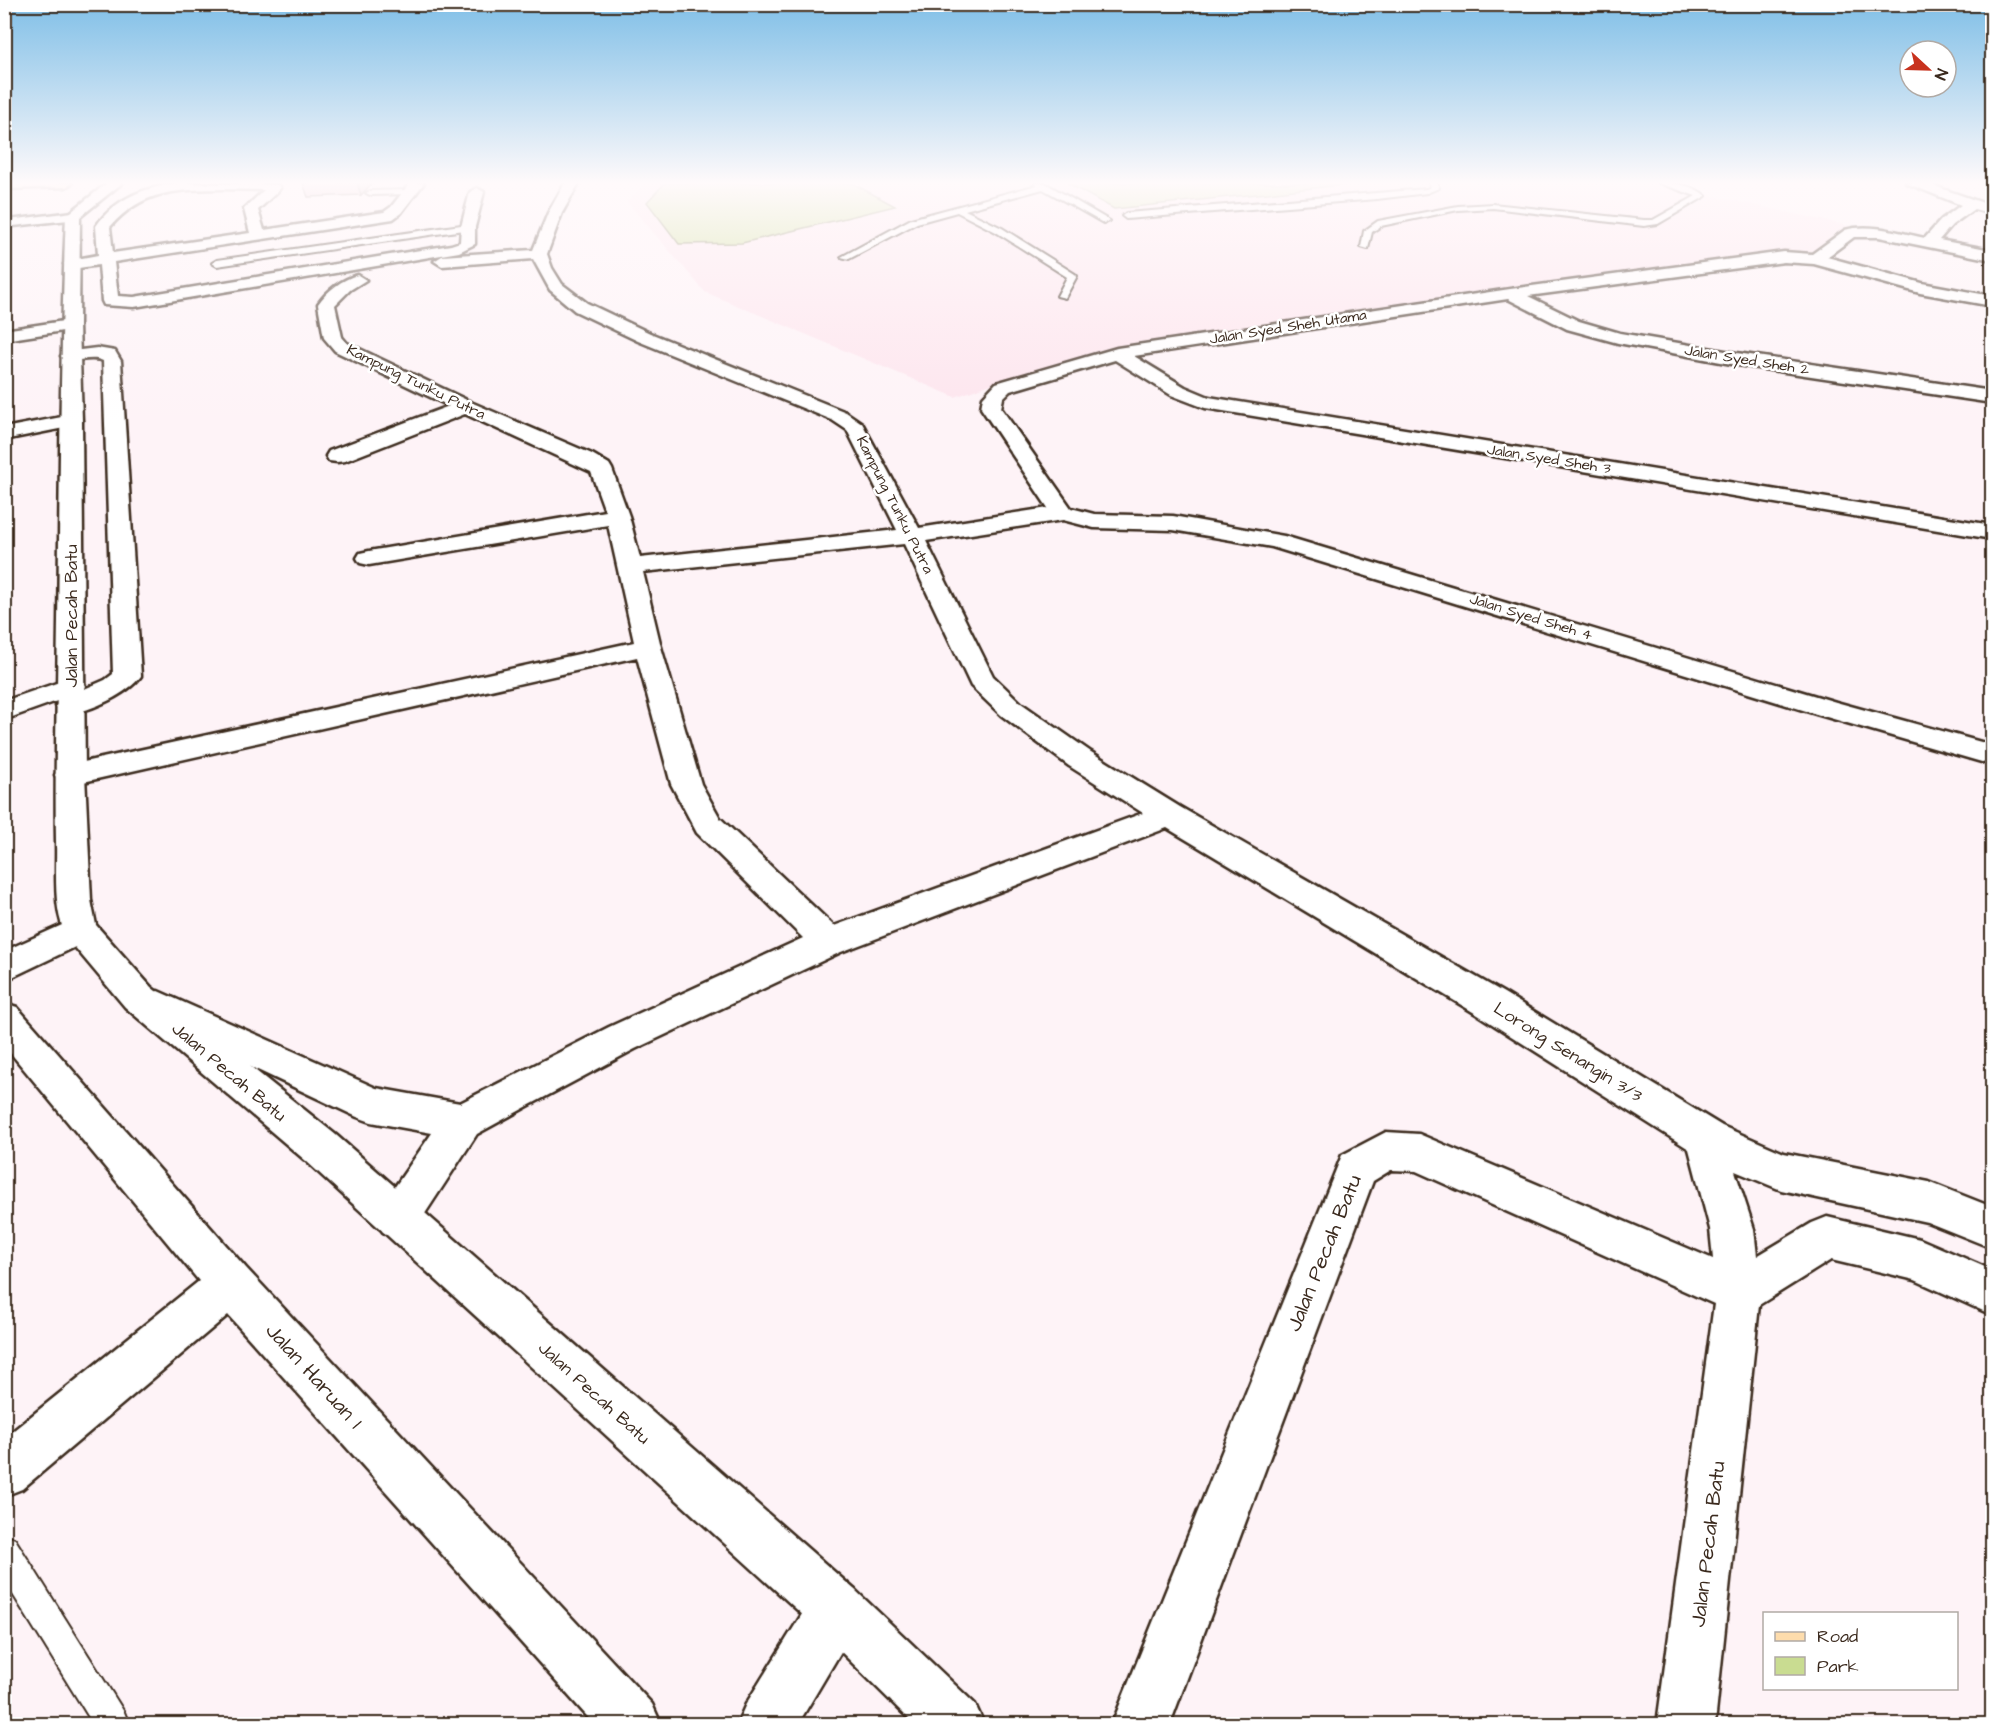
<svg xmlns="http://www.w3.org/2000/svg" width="1997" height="1729" viewBox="0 0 1997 1729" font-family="'Architects Daughter',sans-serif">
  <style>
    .built { fill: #fde4ed }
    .green { fill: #c9dc91; stroke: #828358; stroke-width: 1.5 }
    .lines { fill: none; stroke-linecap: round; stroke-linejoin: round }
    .service-casing { stroke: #3b2a1e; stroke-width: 4 }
    .minor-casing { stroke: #3b2a1e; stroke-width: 5 }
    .tertiary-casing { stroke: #3b2a1e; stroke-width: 5 }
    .primary-casing { stroke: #3b2a1e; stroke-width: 5 }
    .service { fill: #fff; fill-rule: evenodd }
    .minor { fill: #fff; fill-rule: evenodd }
    .tertiary { fill: #fff; fill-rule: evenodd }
    .primary { fill: #fddcac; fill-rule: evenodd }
    .wall { fill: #d9a7b8; stroke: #3b2a1e; stroke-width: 1.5 }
    .shaded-wall { fill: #b08896; stroke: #3b2a1e; stroke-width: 1.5 }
    .labels { text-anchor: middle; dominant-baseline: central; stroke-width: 5; stroke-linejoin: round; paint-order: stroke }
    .far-street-label { font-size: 15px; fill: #3b2a1e; stroke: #fff }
    .street-label { font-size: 18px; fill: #3b2a1e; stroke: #fff }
    .near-street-label { font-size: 21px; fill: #3b2a1e; stroke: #fff }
  </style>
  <rect width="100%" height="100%" fill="#fef3f7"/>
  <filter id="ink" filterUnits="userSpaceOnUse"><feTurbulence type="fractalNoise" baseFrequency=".0167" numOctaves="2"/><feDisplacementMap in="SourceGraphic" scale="12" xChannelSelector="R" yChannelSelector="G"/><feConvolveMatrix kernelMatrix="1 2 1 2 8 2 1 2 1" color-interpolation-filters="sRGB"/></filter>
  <g filter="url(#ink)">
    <!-- built -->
    <polygon class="built" points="645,183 1655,183 1863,229 1817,256 1110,352 1002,380 955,397 705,292 627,202"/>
    <!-- green -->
    <g class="green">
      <polygon points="665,183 852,183 895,206 742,243 679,244 647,202"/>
      <polygon points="1067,183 1361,183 1114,209"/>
    </g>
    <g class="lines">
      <defs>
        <g id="service">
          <polygon points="1035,183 1045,183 1110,221 1103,223 1043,189 965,210 1002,228 1075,274 1077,276 1065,298 1057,296 1067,277 996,232 957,212 917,223 849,259 841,257 911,219 1037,185"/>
          <polygon points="1429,183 1437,183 1439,188 1427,193 1377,199 1126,219 1122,216 1126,213 1426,189 1431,187"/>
          <path d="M1659,183C1676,183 1693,185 1706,196L1658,224L1644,226L1493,208L1458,210L1381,226L1372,232L1368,249L1361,247L1364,231L1378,221L1458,206L1493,204L1644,220H1653L1696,196Z"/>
          <polygon points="407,190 411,192 410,194 370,195 366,193 370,191"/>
          <polygon points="468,224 472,227 471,229 217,266 212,263 217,260"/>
          <polygon points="4,1535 15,1539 124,1712 129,1724 93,1724 4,1580"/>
        </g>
        <g id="minor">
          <path d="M180,183L278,185L280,188L278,191L258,210L264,230L384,212L391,207L410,183H424L401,213L393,219L114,262L118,296L134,297L451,245L460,242L461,227L470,192L477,188L484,192L475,227V244L459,252L134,307L104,305L102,301L99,265L72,269L64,264L66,261L98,255L96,226C117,197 145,187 180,183ZM224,189L264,190L244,209L250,233L113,253L110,227C143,189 177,190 224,189Z"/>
          <path d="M565,183H579L562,213L547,254L552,268L562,284L587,303L650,333L846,412L862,423L919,528L1048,508L981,408L983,397L996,383L1117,348L1510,289L1784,252L1812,254L1845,230C1871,223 1900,233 1925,238L1942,219L1961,205L1906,183H1926L1992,206V212L1988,213L1974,209L1952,225L1939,240L1992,250V260L1879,237H1854L1827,257L1922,283L1992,296V306L1920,293L1814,264L1784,262L1528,296L1579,321L1620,333L1737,353L1992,391V403L1737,365L1618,343L1567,329L1508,299L1134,356L1185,387L1209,397L1992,525V539L1205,408L1171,395L1115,360L1010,391L1003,398L1001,408L1071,508L1094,514L1173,516L1284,536L1836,702L1992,745V765L1816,714L1272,547L1173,530L1094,528L1063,520L926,541L993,676L1021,703L1091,752L1180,807L1504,993L1722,1126L1784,1153L1929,1182L1992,1207V1248L1927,1222L1781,1190L1735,1171L1754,1229L1757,1256L1812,1223L1827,1217L1920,1239L1992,1270V1315L1915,1280L1831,1260L1759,1305L1715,1724H1657L1714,1304L1416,1171L1391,1170L1373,1181L1170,1724H1112L1342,1155L1386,1132L1419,1134L1713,1259L1710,1229L1689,1149L1478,1015L1167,828L841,952L635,1049L528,1106L477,1134L413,1232L398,1238L383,1232L376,1218L383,1204L432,1133L371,1122L357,1117L145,1017L139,1006L145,995L158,991L376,1088L460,1103L609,1027L803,938L697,833L671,784L637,657L70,785L59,782L55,775L59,768L70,765L634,642L608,525L369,565L360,563L357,558L360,553L369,551L605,511L591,472L465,414L345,461L337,462L329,461L326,456L329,451L449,406L335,351L324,338L318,304C327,291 342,279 358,275L366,280L350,290L335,305L342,337L347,343L473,403L592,454L609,464L612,469L629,516L640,558L897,530L847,430L832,420L638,341L575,311L550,290L533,259L442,266L434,261L442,256L533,250L548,213ZM904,544L971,686L1001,715L1069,766L1143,813L834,926L720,818L701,784L661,647L643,572Z"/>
          <polygon points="73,212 78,213 80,216 78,219 4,227 4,221 9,220"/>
          <polygon points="70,320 76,321 79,325 76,329 4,340 4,330"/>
          <path d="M97,348L115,351L121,361L141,676C128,694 81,718 60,712L56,706L60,700L4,720V701L71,678L81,680L85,686L82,690L105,680L113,674L103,361C92,355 76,363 64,360L61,356L64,352Z"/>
          <polygon points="72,415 79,417 82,421 79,425 4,440 4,428"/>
          <polygon points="80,917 92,921 97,930 92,939 4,981 4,951"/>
          <polygon points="4,1003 17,1007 246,1268 652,1704 661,1724 594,1724 228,1315 22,1489 4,1496 4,1438 199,1281 4,1045"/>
          <polygon points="836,1582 855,1590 863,1609 855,1628 798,1724 737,1724 746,1704 817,1590"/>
        </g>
        <path id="tertiary" d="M107,183H122L80,217L79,325L82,421L85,775L91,900L96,925L151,987L336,1135L855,1590L975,1704L984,1724H914L817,1628L306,1161L125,1007L68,939C52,911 57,873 56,841C55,790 56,739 57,687C60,530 59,373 66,216Z"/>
        <polygon id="primary" points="4,183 72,183 66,187 4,189"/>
      </defs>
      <!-- service casing -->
      <use href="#service" class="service-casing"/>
      <!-- minor casing -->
      <use href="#minor" class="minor-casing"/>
      <!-- tertiary casing -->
      <use href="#tertiary" class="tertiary-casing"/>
      <!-- primary casing -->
      <use href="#primary" class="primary-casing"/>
      <!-- service -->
      <use href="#service" class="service"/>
      <!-- minor -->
      <use href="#minor" class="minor"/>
      <!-- tertiary -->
      <use href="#tertiary" class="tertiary"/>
      <!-- primary -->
      <use href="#primary" class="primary"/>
    </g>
    <!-- wall -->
    <polygon class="wall" points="303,183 372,183 361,195 308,197"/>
    <!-- shaded-wall -->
    <polygon class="shaded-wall" points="357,183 372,183 361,195"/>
  </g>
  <!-- sky -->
  <linearGradient id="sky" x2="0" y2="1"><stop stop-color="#80bfe7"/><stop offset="0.43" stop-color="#fffafb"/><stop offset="1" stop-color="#fffafb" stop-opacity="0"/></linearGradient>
  <rect width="1997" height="425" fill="url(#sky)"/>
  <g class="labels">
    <!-- far-street labels -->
    <g class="far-street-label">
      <text transform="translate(1288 327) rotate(-9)">Jalan Syed Sheh Utama</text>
      <text transform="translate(1747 360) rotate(9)">Jalan Syed Sheh 2</text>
      <text transform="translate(416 382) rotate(26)">Kampung Tunku Putra</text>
      <text transform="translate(1549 459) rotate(9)">Jalan Syed Sheh 3</text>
      <text transform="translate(895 505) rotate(63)">Kampung Tunku Putra</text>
      <text transform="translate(1531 617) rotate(17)">Jalan Syed Sheh 4</text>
    </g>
    <!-- street labels -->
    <g class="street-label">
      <text transform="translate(71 616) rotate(-90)">Jalan Pecah Batu</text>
      <text transform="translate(1568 1052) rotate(32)">Lorong Senangin 3/3</text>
      <text transform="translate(229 1072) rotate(40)">Jalan Pecah Batu</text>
      <text transform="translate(594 1393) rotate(42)">Jalan Pecah Batu</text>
    </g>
    <!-- near-street labels -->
    <g class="near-street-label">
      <text transform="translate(1324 1253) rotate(-68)">Jalan Pecah Batu</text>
      <text transform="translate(314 1376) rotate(48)">Jalan Haruan 1</text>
      <text transform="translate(1708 1544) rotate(-83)">Jalan Pecah Batu</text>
    </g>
  </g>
  <!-- margin -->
  <rect width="1997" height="1729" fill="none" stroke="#fff" stroke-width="24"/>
  <rect x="12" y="12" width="1973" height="1705" fill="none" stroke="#3b2a1e" stroke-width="2" filter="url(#ink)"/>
  <!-- legend -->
  <rect x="1763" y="1612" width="195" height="78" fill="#ffffff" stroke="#b1aaa5" stroke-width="1.5"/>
  <rect x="1775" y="1632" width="30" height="9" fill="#fddcac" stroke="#b1aaa5" stroke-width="1.5"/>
  <text x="1817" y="1642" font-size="18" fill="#3b2a1e">Road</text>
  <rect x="1775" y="1657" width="30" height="18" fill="#c9dc91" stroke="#b1aaa5" stroke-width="1.5"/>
  <text x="1817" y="1672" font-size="18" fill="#3b2a1e">Park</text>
  <!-- north arrow -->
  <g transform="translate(1928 69) rotate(112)"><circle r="28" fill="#ffffff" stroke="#b1aaa5" stroke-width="1.5"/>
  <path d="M0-4.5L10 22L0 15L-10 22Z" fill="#c8321e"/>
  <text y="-9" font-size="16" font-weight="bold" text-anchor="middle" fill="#3b2a1e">N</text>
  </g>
</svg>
